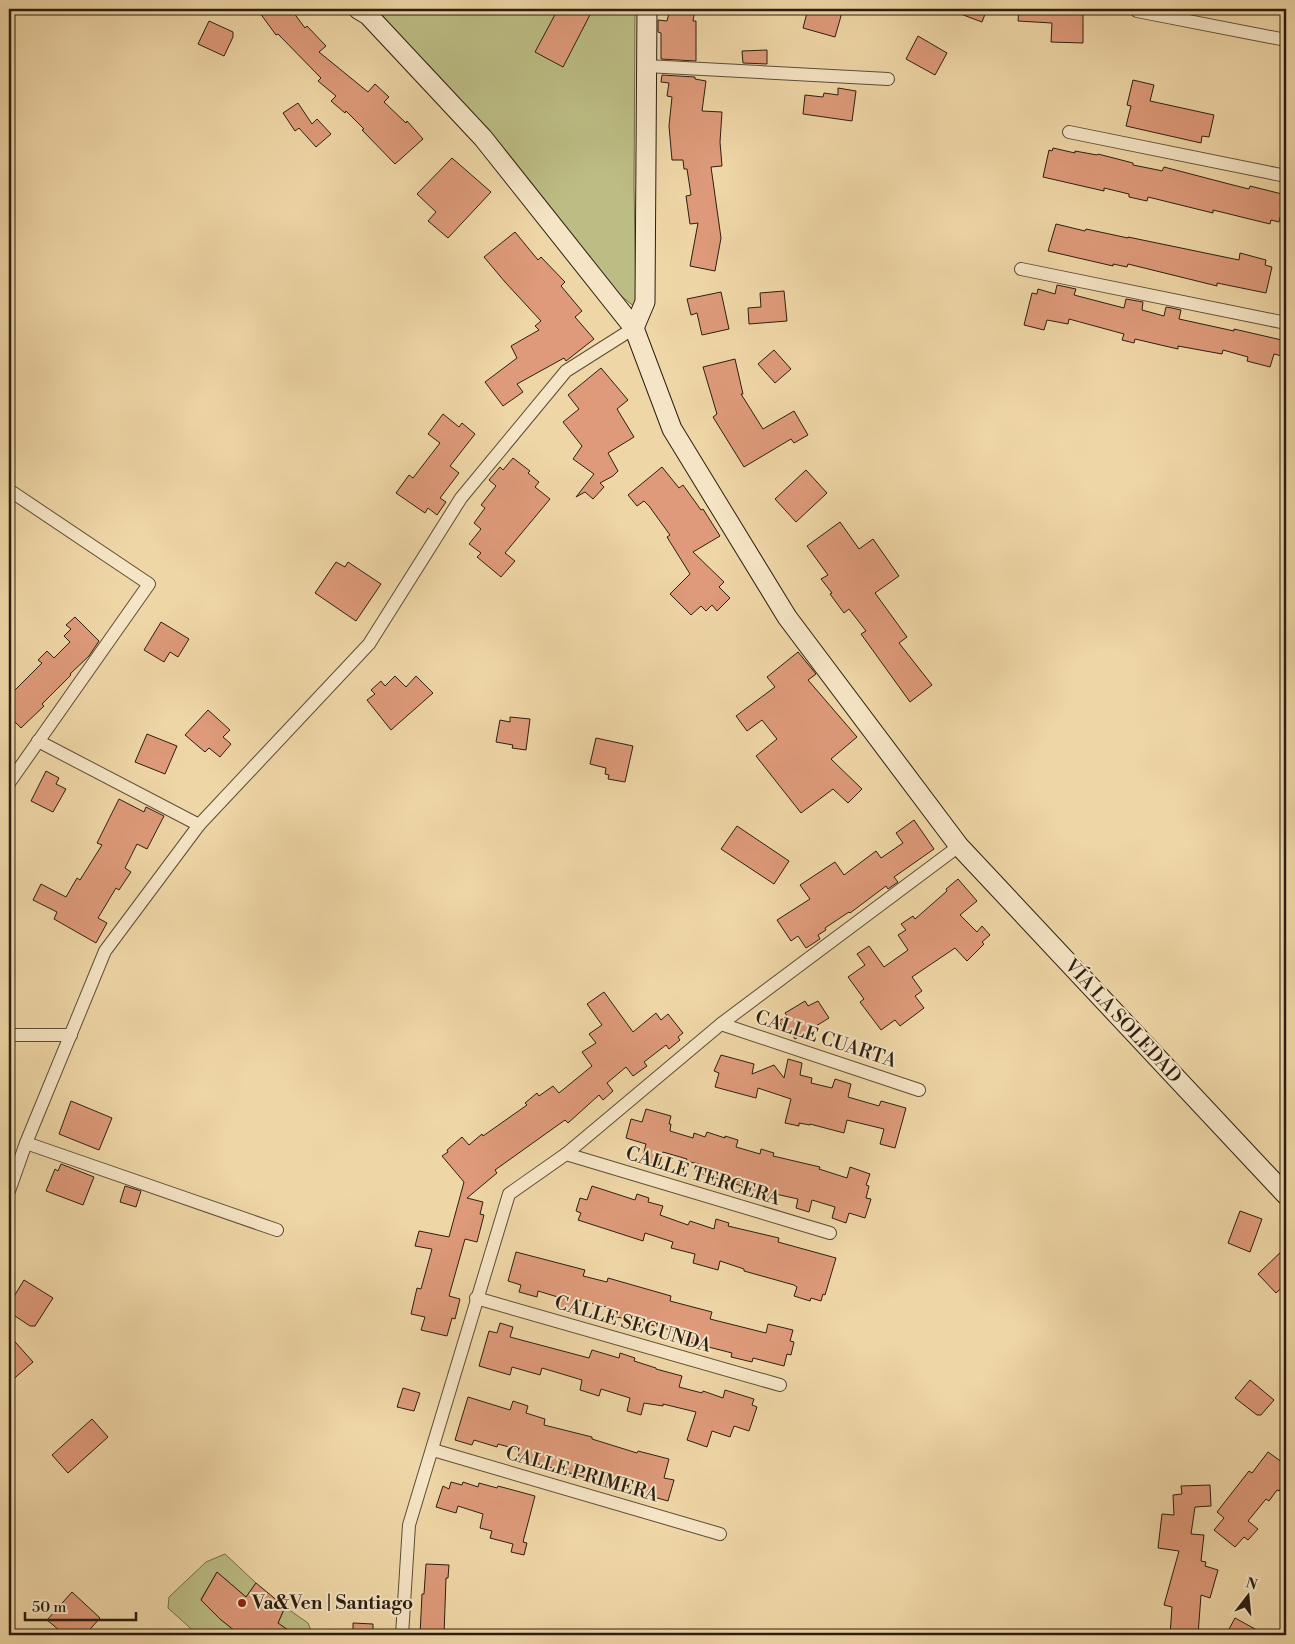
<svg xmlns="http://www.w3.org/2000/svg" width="1295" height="1644" viewBox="0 0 1295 1644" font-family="'Libre Bodoni',serif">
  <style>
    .green { fill: #bcbd84; stroke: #746e4a }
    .building { fill: #de9a7a; stroke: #2c1f11 }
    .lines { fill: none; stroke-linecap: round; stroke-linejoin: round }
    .street-casing { stroke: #5d4d36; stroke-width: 14 }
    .secondary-casing { stroke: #2c1f11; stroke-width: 21 }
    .street { stroke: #f5e4c5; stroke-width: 12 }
    .secondary { stroke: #f5e4c5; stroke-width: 19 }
    .poi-dot { fill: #8f2418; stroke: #f5e4c5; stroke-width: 2 }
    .labels { text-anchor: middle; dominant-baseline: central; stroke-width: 4; stroke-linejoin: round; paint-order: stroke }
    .street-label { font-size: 19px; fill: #2c1f11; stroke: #f5e4c5 }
    .poi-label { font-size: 19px; font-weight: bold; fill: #2c1f11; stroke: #f5e4c5; text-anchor: start }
  </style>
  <rect width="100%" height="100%" fill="#efd6a6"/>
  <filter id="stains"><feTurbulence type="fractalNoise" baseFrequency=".004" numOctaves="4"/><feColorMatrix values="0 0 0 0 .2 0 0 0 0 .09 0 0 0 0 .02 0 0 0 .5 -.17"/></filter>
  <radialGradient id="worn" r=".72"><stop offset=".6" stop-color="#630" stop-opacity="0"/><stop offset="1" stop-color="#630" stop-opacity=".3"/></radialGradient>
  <!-- green -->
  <g class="green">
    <polygon points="374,9 635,9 634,185 636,308 620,295 441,78"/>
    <polygon points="225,1554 256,1583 246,1597 217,1572 201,1599 220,1619 240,1635 198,1635 168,1608 169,1597 206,1562"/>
    <polygon points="285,1607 308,1623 313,1635 295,1635 278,1623"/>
  </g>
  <!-- building -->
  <g class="building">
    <polygon points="257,9 291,9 305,28 307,26 326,46 319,52 368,92 375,84 389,97 384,102 406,123 407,121 423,139 395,164 362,130 364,129 346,111 345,113 331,101 336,96 318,81 321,78 278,34 276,35"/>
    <polygon points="558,9 593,9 563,67 535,52"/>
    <polygon points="670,9 695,9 693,21 696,21 696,61 661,59 661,33 658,32 658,20 667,21"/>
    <polygon points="808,9 843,9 835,37 803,28"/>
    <polygon points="951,9 987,9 982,22 950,10"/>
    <polygon points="1019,9 1083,9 1083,43 1051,42 1052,23 1018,21"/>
    <polygon points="209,21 233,32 233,37 224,56 198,44"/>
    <polygon points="918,36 947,53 935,75 906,59"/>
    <polygon points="767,50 767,64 743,63 742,51"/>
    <polygon points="662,75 695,77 695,79 706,81 702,111 722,112 720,142 722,166 711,167 721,238 715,271 690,266 698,223 690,224 686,196 691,195 687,169 684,169 683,160 672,160 669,126 672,97 667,96 669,83 661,82"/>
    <polygon points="1133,80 1154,85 1150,101 1214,115 1209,137 1202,136 1201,143 1126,126 1131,106 1127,105"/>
    <polygon points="838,88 856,91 852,121 803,114 805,95 823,97 824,93 838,95"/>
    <polygon points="298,103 312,124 317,119 331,134 316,147 299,128 295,131 283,113"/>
    <polygon points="1053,148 1075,153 1075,151 1097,155 1098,154 1133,163 1133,165 1158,170 1162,171 1164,167 1229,184 1249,189 1250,186 1286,195 1279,222 1271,220 1270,224 1213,210 1213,213 1148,197 1147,201 1129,197 1129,194 1104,188 1104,191 1043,177 1049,150 1052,151"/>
    <polygon points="452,158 491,192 448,238 428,221 436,212 417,194"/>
    <polygon points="1056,224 1085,231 1086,229 1128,238 1128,237 1239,260 1240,253 1266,260 1265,265 1272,267 1266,293 1217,283 1217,286 1201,282 1128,264 1127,267 1113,264 1113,266 1048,251"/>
    <polygon points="515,232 538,260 541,257 565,282 561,286 582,311 575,317 594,339 566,361 564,358 517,384 523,392 503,406 485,382 517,358 511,346 539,330 535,326 541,321 505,282 484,257"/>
    <polygon points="1057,285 1076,289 1074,295 1124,308 1126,299 1143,302 1142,310 1164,316 1166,307 1172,308 1181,310 1179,319 1234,331 1234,329 1286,341 1286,357 1274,354 1270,367 1247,361 1248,357 1223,350 1222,354 1178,346 1178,349 1135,339 1134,343 1122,340 1124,334 1069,319 1068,324 1047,320 1044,330 1024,325 1032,293 1037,294 1038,289 1055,294"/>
    <polygon points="784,291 787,321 749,324 748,308 761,307 760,293"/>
    <polygon points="721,292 729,329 702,335 697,313 691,315 687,299"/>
    <polygon points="774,350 791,369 775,383 758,364"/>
    <polygon points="735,359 743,394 741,394 763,429 794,411 808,435 794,443 791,439 744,467 713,417 717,414 703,367"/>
    <polygon points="601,368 628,400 617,409 634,437 608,453 618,471 613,476 600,483 604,487 593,499 585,492 576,497 594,474 573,459 582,446 563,422 579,409 568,395"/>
    <polygon points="443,414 459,427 462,423 475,434 450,466 459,473 440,498 446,502 437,515 428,508 425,513 396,493 409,475 413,478 440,443 428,434"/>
    <polygon points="513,458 530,471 528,473 539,482 535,487 550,499 505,553 515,561 501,577 477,557 481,553 469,544 481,529 474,523 485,508 481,505 496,486 489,480 500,467 503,470"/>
    <polygon points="662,467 679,488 683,485 701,510 703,509 720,536 693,552 724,582 719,587 730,598 717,611 712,605 706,611 701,606 691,615 670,594 690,574 667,537 670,535 649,506 644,501 637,506 628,495"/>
    <polygon points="806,470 827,493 796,522 775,499"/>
    <polygon points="840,522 859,549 873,539 899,576 875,593 907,637 899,643 932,685 910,702 861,634 866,631 849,609 844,613 830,594 832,593 821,579 828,575 807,546"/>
    <polygon points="336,562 345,567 348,562 381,584 356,621 315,593"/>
    <polygon points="75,617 99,641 89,656 70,674 71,675 42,704 44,706 21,728 9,716 9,701 14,696 12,693 42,663 38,660 47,651 54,658 70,642 64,636 71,629 66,625"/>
    <polygon points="161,622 189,639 178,657 170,652 164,662 144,650"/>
    <polygon points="798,652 816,674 808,680 857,737 831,759 862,789 848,803 833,789 801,813 756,756 777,739 762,720 747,731 736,716 775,687 767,677"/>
    <polygon points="395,676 406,687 416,676 433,693 391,730 367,700 375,694 371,690 381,681 385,686"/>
    <polygon points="208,710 230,730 223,737 231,744 220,757 209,748 205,752 185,735"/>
    <polygon points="510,717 530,719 526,750 512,748 513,745 496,742 500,720 510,722"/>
    <polygon points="147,734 177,746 165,774 135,762"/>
    <polygon points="596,738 633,746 625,782 608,779 609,775 605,774 606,768 590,764"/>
    <polygon points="46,771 59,778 56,784 66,789 53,812 31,801"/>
    <polygon points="119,799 144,812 146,807 164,816 147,849 137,844 125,868 131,872 119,890 116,888 98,918 107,923 96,943 54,919 57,912 33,900 41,884 66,897 77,878 80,880 102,845 97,843"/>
    <polygon points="914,820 934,849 894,877 898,882 888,889 886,886 850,913 849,912 825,928 826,930 818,935 820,939 806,948 798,936 791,941 777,920 810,899 800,885 835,862 844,875 876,851 881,858 903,843 896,833"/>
    <polygon points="737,826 789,861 774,884 721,849"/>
    <polygon points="958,879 977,901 960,915 977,932 982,926 990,935 982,942 984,944 967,961 955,948 912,977 922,991 915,996 924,1008 900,1026 895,1020 881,1030 860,1002 864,999 848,977 865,965 857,954 869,946 884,967 908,950 898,935 906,930 901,924 913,916 915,919 947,891 946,889"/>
    <polygon points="604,992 633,1032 656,1013 661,1020 668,1014 683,1033 678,1037 680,1040 669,1049 666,1045 644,1062 647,1066 633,1076 626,1067 607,1083 613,1091 603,1100 599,1095 568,1123 565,1120 495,1170 497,1173 467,1198 483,1202 480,1214 484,1215 477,1242 465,1239 449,1296 460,1299 455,1319 452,1318 447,1336 421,1330 425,1317 411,1314 417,1288 421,1289 432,1249 415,1246 419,1231 449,1237 464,1182 442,1156 448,1152 447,1150 462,1137 469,1145 482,1134 483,1136 527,1105 525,1103 537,1093 539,1096 553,1086 559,1093 592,1066 582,1052 596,1043 589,1034 602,1025 587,1004"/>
    <polygon points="805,1001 808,1006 818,1001 829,1018 795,1039 790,1031 787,1034 779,1021 787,1016 785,1013"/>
    <polygon points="721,1055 754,1064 752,1074 774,1065 784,1078 788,1059 802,1063 800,1075 812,1078 811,1083 832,1088 835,1079 851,1084 848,1097 879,1106 881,1101 906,1108 895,1148 880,1144 884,1129 847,1120 844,1133 810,1124 810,1125 799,1123 799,1126 785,1123 791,1099 758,1088 756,1098 715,1087 719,1073 714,1071"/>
    <polygon points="71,1101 112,1118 99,1150 59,1134"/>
    <polygon points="646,1109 671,1116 669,1124 671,1124 670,1131 693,1138 694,1133 705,1137 707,1132 725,1138 725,1136 738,1140 736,1147 760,1154 761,1149 774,1153 773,1156 820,1167 819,1169 847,1178 850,1167 870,1174 866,1185 869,1186 866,1198 871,1199 865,1218 849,1213 846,1223 832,1218 835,1207 812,1200 809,1212 796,1208 798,1199 771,1193 770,1198 741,1190 742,1186 696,1172 699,1164 686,1161 687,1159 663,1152 659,1165 642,1160 646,1144 626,1138 631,1119 642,1122"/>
    <polygon points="61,1164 94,1177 83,1205 46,1191 55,1169 58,1171"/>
    <polygon points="125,1186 141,1191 136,1207 120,1202"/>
    <polygon points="592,1186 635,1200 637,1194 649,1198 648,1202 663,1206 660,1215 688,1225 690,1221 714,1229 716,1219 729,1223 728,1226 779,1238 778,1242 836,1258 825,1295 823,1294 821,1301 811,1298 810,1301 794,1296 797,1287 794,1285 744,1271 744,1269 720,1261 718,1270 693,1263 695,1254 671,1248 673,1242 645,1233 643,1241 578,1220 581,1213 576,1211 580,1198 587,1200"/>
    <polygon points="1240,1211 1262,1219 1250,1252 1228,1243"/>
    <polygon points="1286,1247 1286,1284 1276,1293 1258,1274"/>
    <polygon points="516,1252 585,1270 583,1276 607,1282 608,1278 671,1296 670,1301 712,1312 710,1319 766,1333 768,1324 793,1330 790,1341 794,1342 791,1355 787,1354 784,1366 753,1358 752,1362 731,1357 732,1353 677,1339 679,1332 609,1315 611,1308 577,1300 573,1312 558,1308 561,1298 538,1291 537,1297 519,1292 521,1285 508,1281"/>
    <polygon points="24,1280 53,1298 35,1326 30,1326 9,1312 9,1295 13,1298"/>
    <polygon points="500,1323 513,1327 510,1337 589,1358 592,1350 619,1358 620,1353 635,1358 634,1361 656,1368 656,1369 682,1376 679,1387 702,1393 703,1391 723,1398 725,1390 754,1399 752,1405 757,1407 749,1431 734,1426 730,1437 712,1431 707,1447 687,1440 696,1412 663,1404 663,1406 644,1403 641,1415 627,1411 630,1398 601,1389 599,1396 580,1390 582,1380 542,1368 540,1375 512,1367 510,1375 479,1366 489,1331 497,1333"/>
    <polygon points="9,1335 33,1362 9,1383"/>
    <polygon points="1250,1380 1274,1400 1261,1415 1257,1415 1235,1398"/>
    <polygon points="403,1388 420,1393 414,1411 397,1407"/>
    <polygon points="468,1397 510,1410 513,1401 528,1406 526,1413 545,1419 544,1425 592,1437 592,1439 637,1453 638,1451 669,1459 664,1478 674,1480 668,1501 643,1494 646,1486 619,1479 617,1487 518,1458 520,1450 498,1444 497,1447 474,1440 472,1445 455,1440"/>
    <polygon points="92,1419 108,1437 68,1473 52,1455"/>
    <polygon points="1268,1452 1286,1465 1286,1482 1279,1491 1277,1490 1269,1501 1266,1499 1248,1521 1258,1529 1248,1540 1244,1537 1235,1547 1214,1530 1224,1518 1217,1512 1249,1471 1252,1473"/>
    <polygon points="451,1482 462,1485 463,1482 478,1487 479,1483 497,1488 498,1486 535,1496 523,1542 527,1543 524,1555 511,1552 513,1544 490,1538 492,1531 480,1528 483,1514 458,1506 456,1513 436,1507 443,1486 449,1489"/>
    <polygon points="1210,1485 1211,1506 1195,1507 1191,1534 1204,1535 1201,1561 1206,1562 1205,1566 1218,1570 1210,1598 1201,1595 1198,1635 1170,1635 1172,1607 1164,1605 1179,1551 1158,1548 1162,1514 1174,1515 1173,1495 1182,1494 1181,1486"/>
    <polygon points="426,1564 449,1565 448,1578 446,1578 444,1635 420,1635 422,1594 424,1594"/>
    <polygon points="217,1572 246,1597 256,1583 285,1607 278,1623 295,1635 240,1635 220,1619 201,1600"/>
    <polygon points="72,1592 100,1618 85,1635 65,1635 47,1620"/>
    <polygon points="1235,1618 1266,1635 1236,1635 1228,1631"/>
    <polygon points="353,1623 373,1624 373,1635 353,1635"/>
  </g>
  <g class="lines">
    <defs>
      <g id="street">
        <polyline points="1137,11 1286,40"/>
        <polyline points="646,66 888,79"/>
        <polyline points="1069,132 1286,176"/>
        <polyline points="1021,269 1286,323"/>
        <polyline points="9,490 149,584 9,783"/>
        <polyline points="38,741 199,825"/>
        <polyline points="721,1024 919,1090"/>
        <polyline points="9,1035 71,1035"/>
        <polyline points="26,1143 277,1230"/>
        <polyline points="566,1154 830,1233"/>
        <polyline points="9,1191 26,1143 105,951 199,825 369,644 461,498 566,371 634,328"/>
        <polyline points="476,1298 780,1385"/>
        <polyline points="433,1450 720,1534"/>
        <polyline points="402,1635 409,1525 509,1194 566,1154 721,1024 959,846"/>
      </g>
      <g id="secondary">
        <polyline points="358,9 368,15 483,138 634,328 672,429 787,617 959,846 1286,1195"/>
        <polyline points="634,328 645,302 647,9"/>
      </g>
    </defs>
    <!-- street casing -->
    <use href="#street" class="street-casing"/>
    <!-- secondary casing -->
    <use href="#secondary" class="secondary-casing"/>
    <!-- street -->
    <use href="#street" class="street"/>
    <!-- secondary -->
    <use href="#secondary" class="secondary"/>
  </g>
  <!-- markers -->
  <circle class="poi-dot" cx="242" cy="1603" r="5"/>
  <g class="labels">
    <!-- street labels -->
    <g class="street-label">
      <text transform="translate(1123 1021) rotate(47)">VÍA LA SOLEDAD</text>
      <text transform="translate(826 1039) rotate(18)">CALLE CUARTA</text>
      <text transform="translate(703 1176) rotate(17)">CALLE TERCERA</text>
      <text transform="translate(633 1324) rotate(16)">CALLE SEGUNDA</text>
      <text transform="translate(582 1474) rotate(16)">CALLE PRIMERA</text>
    </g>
    <!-- poi labels -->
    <g class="poi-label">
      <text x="252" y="1603">Va&amp;Ven | Santiago</text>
    </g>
  </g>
  <!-- margin -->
  <rect width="1295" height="1644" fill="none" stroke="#efd6a6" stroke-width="30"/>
  <rect x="10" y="10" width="1275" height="1624" fill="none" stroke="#2c1f11" stroke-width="2.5"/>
  <rect x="15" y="15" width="1265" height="1614" fill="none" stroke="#2c1f11"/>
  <!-- north arrow -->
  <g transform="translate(1248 1596) rotate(16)" stroke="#f5e4c5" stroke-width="4" paint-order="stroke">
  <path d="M0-4L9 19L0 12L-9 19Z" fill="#2c1f11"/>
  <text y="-8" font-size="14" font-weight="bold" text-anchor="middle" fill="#2c1f11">N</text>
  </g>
  <!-- scale -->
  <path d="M25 1612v8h111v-8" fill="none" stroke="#2c1f11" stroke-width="2.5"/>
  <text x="32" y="1612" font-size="15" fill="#2c1f11" stroke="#f5e4c5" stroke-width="4" paint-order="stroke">50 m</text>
  <rect width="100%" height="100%" filter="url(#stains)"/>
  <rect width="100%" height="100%" fill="url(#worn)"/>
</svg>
